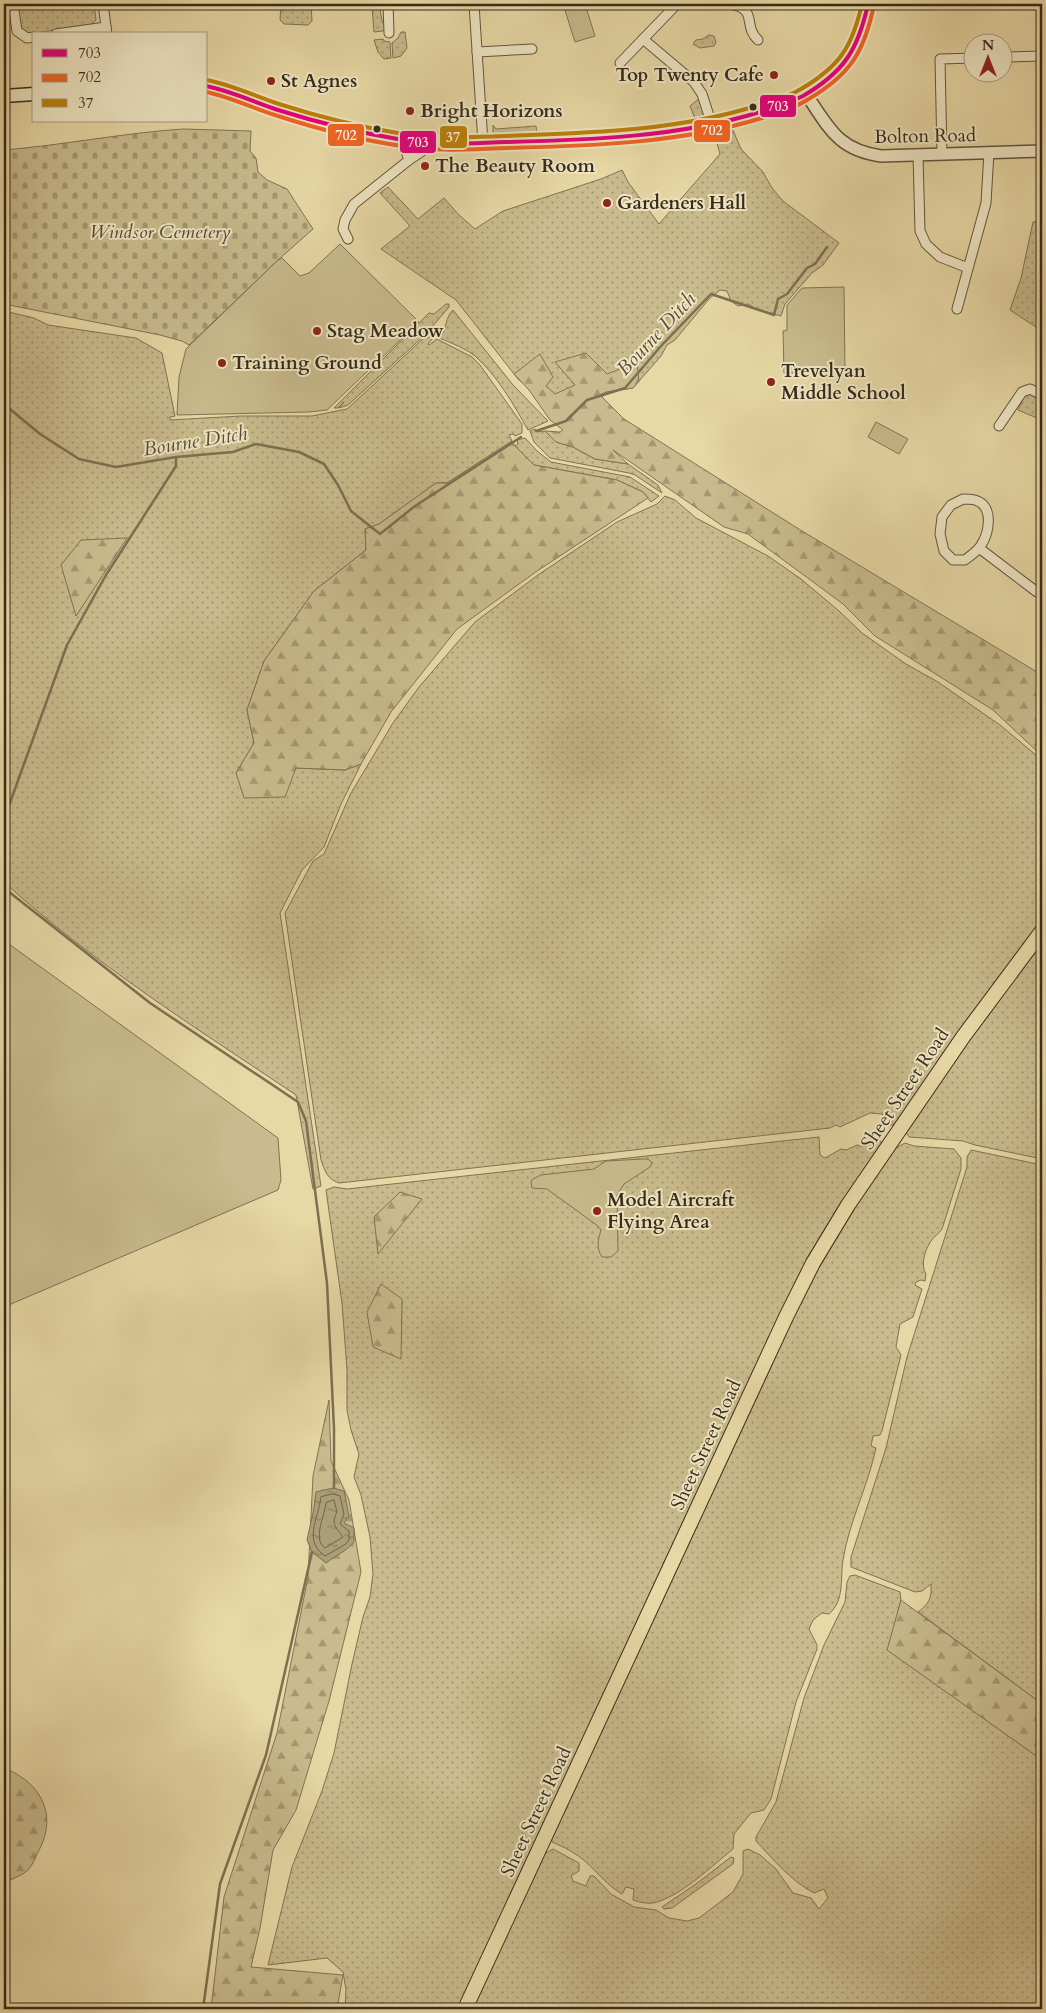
<svg xmlns="http://www.w3.org/2000/svg" width="1046" height="2013" viewBox="0 0 1046 2013" font-family="Cardo,serif">
  <style>
    .green { fill: url(#green-dots); stroke: #807354 }
    .forest { fill: url(#forest-firs); stroke: #807354 }
    .cemetery { fill: url(#cemetery-stones); stroke: #807354 }
    .pitch { fill: #c9bb8d; stroke: #807354 }
    .water { fill: url(#water-ripples); stroke: #7d6f51 }
    .lines { fill: none; stroke-linecap: round; stroke-linejoin: round }
    .shore { stroke: #716448; stroke-width: 1 }
    .stream { stroke: #7d6f51; stroke-width: 2.5 }
    .minor-casing { stroke: #63563d; stroke-width: 11 }
    .tertiary-casing { stroke: #63563d; stroke-width: 14 }
    .secondary-casing { stroke: #372b1a; stroke-width: 15 }
    .primary-casing { stroke: #372b1a; stroke-width: 16 }
    .minor { stroke: #efe6c4; stroke-width: 9 }
    .tertiary { stroke: #efe6c4; stroke-width: 11 }
    .secondary { stroke: #efe6c4; stroke-width: 12 }
    .primary { stroke: #e7d8a5; stroke-width: 14 }
    .bus-1-casing { stroke: #efe6c4; stroke-width: 8 }
    .bus-2-casing { stroke: #efe6c4; stroke-width: 8 }
    .bus-3-casing { stroke: #efe6c4; stroke-width: 8 }
    .bus-1 { stroke: #e5007d; stroke-width: 4 }
    .bus-2 { stroke: #f26522; stroke-width: 4 }
    .bus-3 { stroke: #bd8108; stroke-width: 4 }
    .poi-dot { fill: #8f2418; stroke: #efe6c4; stroke-width: 2 }
    .bus-dot { fill: #372b1a; stroke: #efe6c4; stroke-width: 2 }
    .labels { text-anchor: middle; dominant-baseline: central; stroke-width: 4; stroke-linejoin: round; paint-order: stroke }
    .poi-label { font-size: 19px; font-weight: bold; fill: #372b1a; stroke: #efe6c4; text-anchor: start }
    .street-label { font-size: 19px; fill: #372b1a; stroke: #efe6c4 }
    .park-label { font-size: 19px; font-style: italic; fill: #544831; stroke: #efe6c4 }
    .water-label { font-size: 20px; font-style: italic; fill: #5a4d36; stroke: #efe6c4 }
    .line-badge { stroke: #efe6c4; stroke-width: 2 }
    .badge-label { font-size: 14px; text-anchor: middle; font-weight: bold; fill: #fff }
  </style>
  <defs>
    <pattern id="green-dots" width="8" height="8" patternUnits="userSpaceOnUse" patternTransform="scale(1.25)"><rect width="8" height="8" fill="#c9bb8d"/><path d="M2 2h.1M6 6h.1" fill="none" stroke="#a49872" stroke-width="1.8" stroke-linecap="round"/></pattern>
    <pattern id="forest-firs" width="22" height="20" patternUnits="userSpaceOnUse" patternTransform="scale(1.25)"><rect width="22" height="20" fill="#c9bb8d"/><path d="M5 1l3.5 6h-7zM16 11l3.5 6h-7z" fill="#a49872"/></pattern>
    <pattern id="cemetery-stones" width="16" height="16" patternUnits="userSpaceOnUse" patternTransform="scale(1.25)"><rect width="16" height="16" fill="#c9bb8d"/><path d="M2 7V4a2 2 0 0 1 4 0v3zM10 15v-3a2 2 0 0 1 4 0v3z" fill="#a49872"/></pattern>
    <pattern id="water-ripples" width="26" height="14" patternUnits="userSpaceOnUse" patternTransform="scale(1.25)"><rect width="26" height="14" fill="#ab9d76"/><path d="M2 4q2-2 4 0t4 0M15 11q2-2 4 0t4 0" fill="none" stroke="#8c8060"/></pattern>
  </defs>
  <rect width="100%" height="100%" fill="#e7d8a5"/>
  <filter id="stains"><feTurbulence type="fractalNoise" baseFrequency=".004" numOctaves="4"/><feColorMatrix values="0 0 0 0 .2 0 0 0 0 .09 0 0 0 0 .02 0 0 0 .5 -.17"/></filter>
  <radialGradient id="worn" r=".72"><stop offset=".6" stop-color="#630" stop-opacity="0"/><stop offset="1" stop-color="#630" stop-opacity=".3"/></radialGradient>
  <!-- green -->
  <g class="green">
    <polygon points="16,4 94,4 96,20 91,25 27,34 21,32"/>
    <polygon points="281,4 311,4 312,21 308,25 284,24 280,20"/>
    <polygon points="383,5 383,9 380,9 382,21 385,21 386,28 383,31 374,32 372,6"/>
    <polygon points="401,32 405,32 407,48 401,56 393,58 392,43 398,38"/>
    <polygon points="709,35 714,36 716,42 714,46 700,48 693,44 696,40 703,39"/>
    <polygon points="383,39 384,41 390,42 391,58 384,59 378,52 374,40"/>
    <polygon points="700,98 704,113 701,119 696,121 690,106"/>
    <polygon points="493,125 496,129 536,126 537,134 497,136 493,132"/>
    <polygon points="732,128 741,149 763,172 772,188 783,201 839,243 823,265 812,273 785,304 781,316 756,309 748,304 738,306 731,301 727,291 720,290 709,299 675,340 667,345 661,356 633,388 606,392 600,394 603,397 570,423 518,379 456,300 381,249 410,226 380,193 388,187 418,219 444,198 459,215 475,229 503,211 601,179 622,170 628,182 659,224 720,154 714,133"/>
    <path d="M468,130V137C457,138 439,140 431,133Z"/>
    <polygon points="1042,221 1042,331 1010,310 1021,278 1033,222"/>
    <polygon points="446,304 449,304 449,307 426,334 348,405 339,408 344,402 338,408 334,408 429,313 434,314"/>
    <path d="M453,310L513,385L548,421L528,430C514,405 497,375 475,356C465,348 451,343 440,338C447,329 445,317 453,310Z"/>
    <path d="M4,311L34,318L48,325L136,338L162,353L175,416L170,417V420L241,416H312L347,409L425,337H434L428,344L429,345L437,339L472,357L480,365L522,424V433L515,436L514,434L509,435L512,441L447,483H436L379,524L365,529L366,550L314,591L264,661L247,710L254,743L236,773L296,768L345,770L361,764L341,804L324,847L302,870L280,913L321,1186L313,1189L296,1095C196,1028 93,963 4,882Z"/>
    <polygon points="1021,392 1042,394 1042,409 1037,418 1018,410 1022,402 1016,399"/>
    <polygon points="535,429 537,432 545,431 556,442 573,447 595,459 628,464 658,485 662,493 635,475 629,473 550,458 534,442 530,431"/>
    <polygon points="525,438 537,451 551,462 630,477 659,496 651,502 643,492 617,480 534,465 515,446 518,444 517,440"/>
    <path d="M665,496L675,500L696,518L768,556L801,579L839,611L862,633L906,664L938,682L1000,725L1042,760V922L895,1124L882,1128L884,1116L882,1114L870,1113L840,1127L836,1125L830,1128L339,1183C327,1179 325,1171 321,1160L285,913L313,861L324,854L351,793L393,723L419,687L475,622L538,575L617,522L657,504Z"/>
    <polygon points="1042,938 1042,1159 975,1145 963,1141 909,1137 905,1130"/>
    <path d="M819,1137L820,1155L825,1158L841,1149L846,1150L857,1145C867,1149 870,1145 877,1137L881,1142L882,1147L841,1207L460,2009H345L346,1990L343,1972L327,1958L268,1965L292,1867L322,1791L334,1753L352,1664L363,1617L370,1597L373,1574L370,1537L361,1495L354,1477L359,1454L351,1430L347,1410V1370L342,1303L326,1190L334,1187L347,1189Z"/>
    <path d="M905,1143L914,1146L954,1149L961,1158V1169L942,1229C939,1234 934,1236 931,1241C925,1250 920,1265 926,1274L925,1281L921,1280L916,1282L915,1285L922,1289L913,1317L900,1324L896,1347L901,1355L882,1431L880,1435L873,1436L871,1446L876,1448C868,1486 849,1522 843,1560C840,1579 845,1600 829,1614L822,1613L813,1620L809,1629L817,1645V1649L796,1702L771,1799L764,1810L751,1813L734,1834L733,1849C712,1866 685,1892 660,1901C651,1905 642,1903 633,1900L634,1889L626,1887L622,1894C608,1886 598,1873 586,1862C576,1853 564,1847 552,1842L551,1831L806,1285L888,1152Z"/>
    <path d="M971,1150L1042,1165V1704L918,1612C929,1604 932,1598 931,1584L922,1591L915,1592L851,1567V1557L886,1448L907,1357L967,1167V1157Z"/>
    <path d="M855,1575L900,1592L901,1600L888,1650L1042,1760V2009H469L541,1856L553,1849L579,1863V1871L571,1876L573,1881L586,1886L590,1876H594L611,1894L634,1907L656,1910L669,1918L687,1921L699,1918L733,1892L743,1874V1851L748,1849L760,1855L776,1869L793,1893L811,1898L819,1909L828,1898L824,1889L814,1893C791,1881 773,1859 756,1841V1837L776,1802L804,1698L824,1645L845,1602L847,1582L850,1576Z"/>
    <polygon points="731,1857 734,1858 733,1864 672,1908 664,1909 662,1907 696,1884"/>
  </g>
  <!-- forest -->
  <g class="forest">
    <polygon points="586,353 607,374 637,363 639,381 633,388 606,392 600,395 624,419 802,531 1042,675 1042,756 993,710 875,636 843,604 748,534 724,527 613,450 628,464 595,459 573,447 556,442 545,431 560,432 563,430 550,420 529,390 514,374 540,354 553,377 546,386 555,394 575,385 555,362"/>
    <polygon points="512,441 515,446 534,465 617,480 643,492 648,498 537,571 457,629 391,712 361,764 345,770 296,768 285,797 244,798 236,773 254,743 247,710 264,661 314,591 366,550 365,529 379,524 436,483 447,483"/>
    <polygon points="127,538 76,616 61,565 81,540"/>
    <polygon points="400,1192 422,1199 378,1254 374,1217"/>
    <polygon points="381,1284 402,1299 401,1359 373,1347 367,1312"/>
    <polygon points="329,1400 331,1461 349,1500 361,1572 329,1701 296,1810 273,1850 260,1928 251,1967 343,1975 337,2009 211,2009 224,1897 277,1733 308,1577 313,1476"/>
    <polygon points="901,1600 1042,1704 1042,1760 887,1650"/>
    <path d="M4,1768C42,1783 59,1816 37,1854C35,1859 32,1866 28,1870C22,1876 11,1879 4,1883Z"/>
  </g>
  <!-- cemetery -->
  <path class="cemetery" d="M183,129L251,131L250,151L256,158L258,172L267,180L287,189L313,229L278,260L189,345L182,341L160,335L4,304V150C64,145 123,133 183,129Z"/>
  <!-- pitch -->
  <g class="pitch">
    <polygon points="563,4 585,4 595,36 575,42"/>
    <polygon points="340,244 419,322 327,410 309,412 177,415 179,377 186,349 278,260 282,258 300,276 309,273"/>
    <polygon points="844,287 845,372 784,373 783,331 787,330 787,305 802,288"/>
    <polygon points="876,422 908,439 899,454 868,437"/>
    <polygon points="6,942 278,1138 281,1180 278,1190 4,1307 4,947"/>
    <path d="M643,1159H648L652,1163L650,1167L624,1184L617,1195L618,1251L611,1257H602C596,1248 598,1240 601,1230L598,1226L547,1189L532,1188L531,1182L533,1179L541,1175L594,1169L606,1161Z"/>
  </g>
  <!-- water -->
  <path class="water" d="M333,1488L344,1491L349,1516L344,1523L354,1528V1542C347,1551 335,1556 326,1563L312,1552L307,1540L314,1508L316,1492Z"/>
  <g class="lines">
    <!-- shore -->
    <g class="shore">
      <path d="M333,1494L340,1496L344,1514L340,1524L349,1531V1540L346,1544L325,1556C303,1541 318,1520 321,1497Z"/>
      <path d="M334,1500L337,1512C330,1525 337,1528 343,1537L325,1548C312,1539 325,1516 326,1503Z"/>
    </g>
    <!-- stream -->
    <g class="stream">
      <polyline points="4,404 40,434 79,459 116,467 176,457 233,452 256,444 299,452 324,464 338,485 351,511 380,534 415,506 521,437"/>
      <polyline points="536,431 566,421 587,400 625,388 661,346 711,294 774,315 778,299 787,294 807,268 815,264 827,247"/>
      <polyline points="4,817 11,800 67,645 106,575 176,466 176,457"/>
      <polyline points="4,888 150,1003 298,1102 306,1121 327,1283 334,1429 334,1488"/>
      <polyline points="203,2009 220,1884 266,1755 312,1552"/>
    </g>
    <defs>
      <g id="minor">
        <polyline points="13,4 17,31 27,38 34,37"/>
        <polyline points="103,4 107,34"/>
        <polyline points="388,4 389,33"/>
        <polyline points="474,4 483,143"/>
        <path d="M730,4C759,9 742,25 758,40"/>
        <polyline points="56,34 106,27"/>
        <polyline points="643,39 694,82 702,94 712,125"/>
        <polyline points="477,52 532,49"/>
        <polyline points="1004,57 1042,56"/>
        <polyline points="620,63 677,4"/>
        <polyline points="942,154 940,59 974,58"/>
        <polyline points="918,155 920,231 926,244 940,257 968,268"/>
        <polyline points="409,160 421,152 429,143"/>
        <polyline points="348,239 343,229 345,220 354,204 409,160 402,140"/>
        <polyline points="957,309 986,203 989,152"/>
        <polyline points="999,426 1022,392 1030,389 1042,395"/>
        <path d="M963,499C966,499 971,499 975,500C995,506 989,534 980,547C976,552 970,556 965,560H953L944,551L940,534L942,517L951,505Z"/>
        <polyline points="979,548 1037,592 1042,594"/>
      </g>
      <path id="tertiary" d="M806,94C829,128 838,150 881,156L1042,151"/>
      <g id="secondary">
        <path d="M206,86C232,90 253,102 278,110C318,122 360,133 402,140C435,146 467,143 500,142C547,141 593,138 639,134C682,129 724,124 765,110C779,106 795,101 807,93C848,66 859,52 868,4"/>
        <polyline points="4,96 34,94"/>
      </g>
      <polyline id="primary" points="465,2009 786,1317 813,1263 848,1205 963,1037 1042,931"/>
    </defs>
    <!-- minor casing -->
    <use href="#minor" class="minor-casing"/>
    <!-- tertiary casing -->
    <use href="#tertiary" class="tertiary-casing"/>
    <!-- secondary casing -->
    <use href="#secondary" class="secondary-casing"/>
    <!-- primary casing -->
    <use href="#primary" class="primary-casing"/>
    <!-- minor -->
    <use href="#minor" class="minor"/>
    <!-- tertiary -->
    <use href="#tertiary" class="tertiary"/>
    <!-- secondary -->
    <use href="#secondary" class="secondary"/>
    <!-- primary -->
    <use href="#primary" class="primary"/>
    <defs>
      <path id="bus-1" d="M206,86C231,91 254,102 278,110C319,123 361,133 403,140C437,146 471,143 505,142C590,140 679,137 760,112C775,107 789,103 803,96C844,72 858,50 868,4"/>
      <path id="bus-2" d="M206,92C231,97 254,109 278,116C318,129 360,140 402,146C437,152 472,149 508,148C592,146 681,143 762,118C777,113 793,109 807,100C850,75 864,53 874,5"/>
      <path id="bus-3" d="M207,80C232,85 255,96 279,104C319,117 361,127 403,134C437,139 471,137 505,136C589,133 678,131 759,105C773,101 788,97 801,89C840,66 852,47 862,4"/>
    </defs>
    <!-- bus-1 casing -->
    <use href="#bus-1" class="bus-1-casing"/>
    <!-- bus-2 casing -->
    <use href="#bus-2" class="bus-2-casing"/>
    <!-- bus-3 casing -->
    <use href="#bus-3" class="bus-3-casing"/>
    <!-- bus-1 -->
    <use href="#bus-1" class="bus-1"/>
    <!-- bus-2 -->
    <use href="#bus-2" class="bus-2"/>
    <!-- bus-3 -->
    <use href="#bus-3" class="bus-3"/>
  </g>
  <!-- markers -->
  <g class="poi-dot">
    <circle cx="774" cy="75" r="5"/>
    <circle cx="271" cy="81" r="5"/>
    <circle cx="410" cy="111" r="5"/>
    <circle cx="425" cy="166" r="5"/>
    <circle cx="607" cy="203" r="5"/>
    <circle cx="317" cy="331" r="5"/>
    <circle cx="222" cy="363" r="5"/>
    <circle cx="771" cy="382" r="5"/>
    <circle cx="597" cy="1211" r="5"/>
  </g>
  <g class="bus-dot">
    <circle cx="753" cy="107" r="4.5"/>
    <circle cx="377" cy="129" r="4.5"/>
  </g>
  <g class="labels">
    <!-- poi labels -->
    <g class="poi-label">
      <text x="764" y="75" text-anchor="end">Top Twenty Cafe</text>
      <text x="281" y="81">St Agnes</text>
      <text x="420" y="111">Bright Horizons</text>
      <text x="435" y="166">The Beauty Room</text>
      <text x="617" y="203">Gardeners Hall</text>
      <text x="327" y="331">Stag Meadow</text>
      <text x="232" y="363">Training Ground</text>
      <text x="781" y="371">Trevelyan<tspan x="781" dy="22">Middle School</tspan></text>
      <text x="607" y="1200">Model Aircraft<tspan x="607" dy="22">Flying Area</tspan></text>
    </g>
    <!-- street labels -->
    <g class="street-label">
      <text transform="translate(925 136) rotate(-1)">Bolton Road</text>
      <text transform="translate(905 1089) rotate(-56)">Sheet Street Road</text>
      <text transform="translate(706 1445) rotate(-65)">Sheet Street Road</text>
      <text transform="translate(536 1812) rotate(-65)">Sheet Street Road</text>
    </g>
    <!-- park labels -->
    <g class="park-label">
      <text x="160" y="232">Windsor Cemetery</text>
    </g>
    <!-- water labels -->
    <g class="water-label">
      <text transform="translate(656 334) rotate(-47)">Bourne Ditch</text>
      <text transform="translate(195 441) rotate(-9)">Bourne Ditch</text>
    </g>
  </g>
  <g class="line-badge">
    <rect x="759" y="94" width="38" height="24" rx="5" fill="#e5007d"/>
    <rect x="693" y="119" width="38" height="24" rx="5" fill="#f26522"/>
    <rect x="327" y="123" width="38" height="24" rx="5" fill="#f26522"/>
    <rect x="439" y="125" width="29" height="24" rx="5" fill="#bd8108"/>
    <rect x="399" y="130" width="38" height="24" rx="5" fill="#e5007d"/>
  </g>
  <g class="badge-label">
    <text x="778" y="111">703</text>
    <text x="712" y="135">702</text>
    <text x="346" y="140">702</text>
    <text x="453" y="142">37</text>
    <text x="418" y="147">703</text>
  </g>
  <!-- margin -->
  <rect width="1046" height="2013" fill="none" stroke="#e7d8a5" stroke-width="20"/>
  <rect x="5" y="5" width="1036" height="2003" fill="none" stroke="#372b1a" stroke-width="2.5"/>
  <rect x="10" y="10" width="1026" height="1993" fill="none" stroke="#372b1a"/>
  <!-- legend -->
  <rect x="32" y="32" width="175" height="90" fill="#efe6c4" stroke="#a59b80"/>
  <rect x="42" y="49" width="25" height="8" fill="#e5007d" stroke="#a59b80"/>
  <text x="78" y="58" font-size="15" fill="#372b1a">703</text>
  <rect x="42" y="74" width="25" height="8" fill="#f26522" stroke="#a59b80"/>
  <text x="78" y="82" font-size="15" fill="#372b1a">702</text>
  <rect x="42" y="99" width="25" height="8" fill="#bd8108" stroke="#a59b80"/>
  <text x="78" y="108" font-size="15" fill="#372b1a">37</text>
  <!-- north arrow -->
  <g transform="translate(988 58)"><circle r="24" fill="#efe6c4" stroke="#a59b80"/>
  <path d="M0-4L9 19L0 12L-9 19Z" fill="#8f2418"/>
  <text y="-8" font-size="14" font-weight="bold" text-anchor="middle" fill="#372b1a">N</text>
  </g>
  <rect width="100%" height="100%" filter="url(#stains)"/>
  <rect width="100%" height="100%" fill="url(#worn)"/>
</svg>
